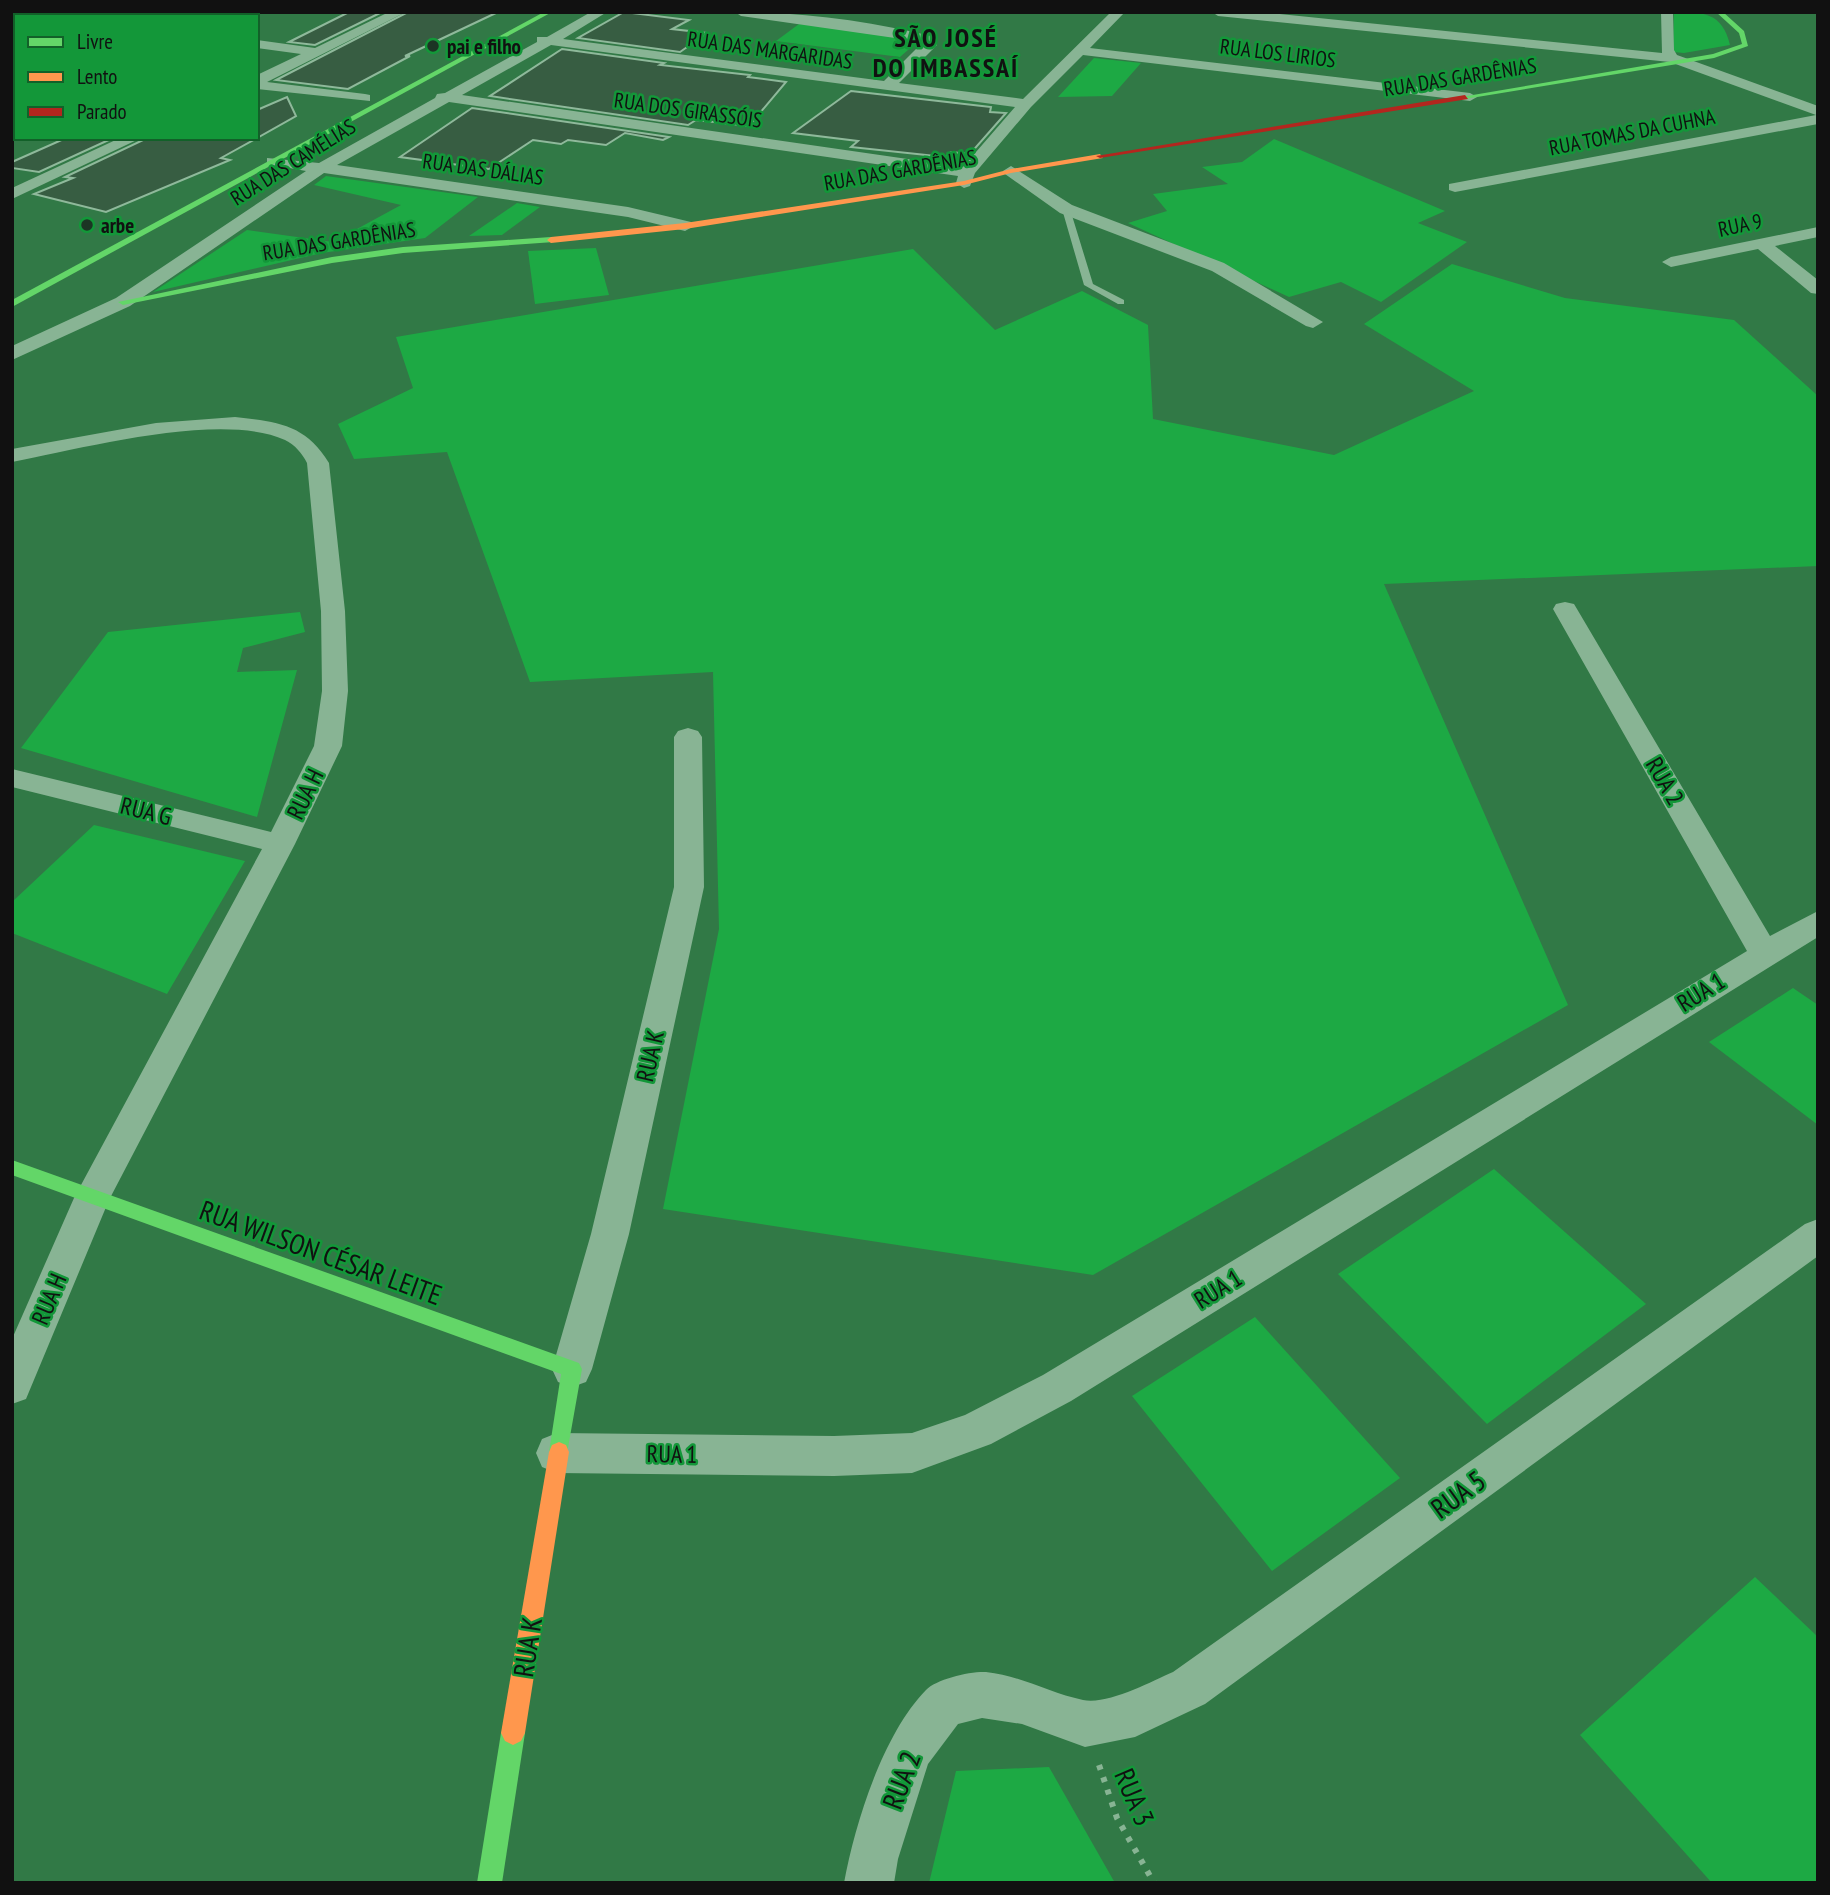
<svg xmlns="http://www.w3.org/2000/svg" width="1830" height="1895" viewBox="0 0 1830 1895" font-family="'PT Sans Narrow',sans-serif">
  <style>
    .green { fill: #1da944 }
    .building { fill: #375d42; stroke: #8fb99b; stroke-width: 2 }
    .lines { fill: none; stroke-linecap: round; stroke-linejoin: round }
    .path { stroke: #88b494; stroke-width: 6; stroke-dasharray: 5 8; stroke-linecap: butt }
    .lane { fill: #88b494; fill-rule: evenodd }
    .street { fill: #88b494; fill-rule: evenodd }
    .fast { fill: #63d668; fill-rule: evenodd }
    .slow { fill: #ff974d; fill-rule: evenodd }
    .jam { fill: #b3261e; fill-rule: evenodd }
    .poi-dot { fill: #1c3524; stroke: #139739; stroke-width: 2.5 }
    .labels { text-anchor: middle; dominant-baseline: central; stroke-width: 5; stroke-linejoin: round; paint-order: stroke }
    .far-poi-label { font-size: 21px; font-weight: bold; fill: #111; stroke: #139739; text-anchor: start }
    .far-street-label { font-size: 21px; fill: #111; stroke: #139739 }
    .street-label { font-size: 24px; fill: #111; stroke: #139739 }
    .far-district-label { font-size: 26px; font-weight: bold; letter-spacing: 2px; fill: #111; stroke: #139739 }
    .near-street-label { font-size: 28px; fill: #111; stroke: #139739 }
  </style>
  <rect width="100%" height="100%" fill="#317946"/>
  <!-- green -->
  <g class="green">
    <path d="M1674,12C1703,12 1722,12 1730,45L1684,53L1673,52Z"/>
    <polygon points="799,24 909,37 917,42 900,57 776,41"/>
    <polygon points="1094,58 1141,63 1112,96 1058,97"/>
    <polygon points="1274,139 1445,211 1418,223 1467,242 1381,302 1341,282 1289,297 1128,223 1167,211 1153,194 1228,184 1202,167 1242,162"/>
    <polygon points="326,176 478,197 425,238 322,253 153,292 247,230 333,242 401,205 314,185"/>
    <polygon points="517,203 540,207 502,235 469,236"/>
    <polygon points="596,248 609,295 535,304 528,251"/>
    <polygon points="913,249 995,330 1082,291 1148,325 1153,419 1334,455 1474,391 1364,324 1452,264 1565,298 1734,320 1818,396 1818,566 1384,584 1568,1005 1093,1275 663,1209 719,929 713,672 530,682 447,452 354,459 338,424 413,388 396,337"/>
    <polygon points="300,612 305,632 243,648 237,672 297,670 257,817 21,748 108,632"/>
    <polygon points="94,825 245,861 167,994 12,933 12,902"/>
    <polygon points="1793,988 1818,1005 1818,1125 1709,1042"/>
    <polygon points="1494,1169 1646,1304 1487,1424 1338,1274"/>
    <polygon points="1255,1317 1400,1478 1272,1571 1132,1396"/>
    <polygon points="1755,1577 1818,1637 1818,1883 1712,1883 1580,1735"/>
    <polygon points="1049,1767 1115,1883 929,1883 956,1771"/>
  </g>
  <!-- building -->
  <g class="building">
    <polygon points="349,12 382,12 315,45 289,42"/>
    <polygon points="408,12 498,12 405,56 410,56 348,89 276,80"/>
    <polygon points="624,12 689,20 672,29 707,33 680,52 578,38"/>
    <polygon points="562,49 664,63 660,65 750,75 748,77 786,82 749,126 696,120 688,125 490,96"/>
    <polygon points="851,91 982,106 991,107 990,112 1006,113 970,154 951,152 945,157 851,147 858,141 793,133"/>
    <polygon points="287,97 296,116 257,138 257,110"/>
    <polygon points="472,108 669,137 663,140 625,133 606,145 568,140 561,144 533,140 489,169 400,157"/>
    <polygon points="66,138 113,138 39,172 12,168 12,162"/>
    <polygon points="257,138 221,158 230,160 106,212 34,194 73,178 65,177 143,140"/>
  </g>
  <g class="lines">
    <!-- path -->
    <polyline class="path" points="1099,1765 1117,1818 1154,1883"/>
    <!-- lane -->
    <polygon class="lane" points="1066,206 1070,209 1093,284 1124,300 1124,304 1118,304 1084,285 1062,209"/>
    <!-- street -->
    <g class="street">
      <polygon points="154,12 167,12 169,16 156,16"/>
      <polygon points="215,12 232,12 229,16 212,16"/>
      <polygon points="389,12 406,12 267,82 365,94 370,95 370,101 257,89 257,75 301,54 257,48 257,40 315,48"/>
      <path d="M591,12H607L563,39L884,81L923,42L741,16L735,12C801,12 871,21 935,37L937,45L899,83L1023,99L1111,12H1125L1090,48L1470,93L1477,97L1470,101L1083,55L1031,107L975,173L970,186L964,188L956,183L958,176L449,102L337,165L628,207L691,222L694,226L685,231L628,217L324,173L130,306L12,360V346L116,298L306,171L267,164V158L319,163L435,98L437,94L445,93L537,42V37H547ZM551,45L1015,107L963,167L462,95Z"/>
      <polygon points="1212,12 1259,12 1662,53 1661,12 1673,12 1674,50 1677,55 1818,106 1818,124 1455,192 1449,190 1449,184 1816,115 1670,62 1218,16"/>
      <polygon points="16,54 16,62 12,63 12,55"/>
      <polygon points="12,87 16,88 16,102 12,101"/>
      <polygon points="120,138 141,138 12,199 12,188"/>
      <polygon points="1011,166 1072,205 1224,263 1323,322 1313,328 1306,326 1212,271 1060,213 1005,174 1003,171"/>
      <polygon points="1818,227 1818,237 1775,246 1818,280 1818,294 1811,293 1758,249 1671,267 1662,262 1671,257"/>
      <path d="M235,417C278,422 305,424 329,463L345,611L348,691L342,746L295,844L109,1200L26,1399L12,1404V1339L74,1198L262,849L12,787V769L271,832L314,746L322,691L321,611L307,463C302,453 295,445 285,440C220,411 82,449 12,462V449L156,423Z"/>
      <polygon points="1565,602 1574,604 1577,609 1770,936 1818,911 1818,937 1071,1401 991,1444 912,1473 834,1476 557,1473 542,1467 536,1453 542,1439 557,1433 834,1436 912,1433 965,1415 1043,1375 1747,951 1553,609 1556,604"/>
      <polygon points="688,728 698,731 702,737 704,887 629,1234 592,1369 586,1382 572,1387 558,1382 552,1369 591,1234 674,887 674,737 678,731"/>
      <path d="M1818,1219V1256L1205,1704L1135,1737L1085,1747L1022,1724L982,1718L958,1724L928,1764L898,1859L894,1883H844C855,1823 883,1734 926,1690C936,1679 971,1671 986,1672C1022,1676 1049,1693 1083,1700C1108,1705 1150,1682 1173,1672L1805,1224Z"/>
    </g>
    <!-- fast -->
    <g class="fast">
      <polygon points="544,12 552,12 12,307 12,300"/>
      <polygon points="1716,12 1723,12 1744,31 1748,46 1714,58 1465,99 1461,97 1713,54 1742,44 1739,33"/>
      <polygon points="551,237 554,238 554,242 403,253 332,263 123,305 118,302 332,257 403,247"/>
      <polygon points="12,1160 579,1363 582,1369 566,1459 559,1462 552,1459 549,1452 561,1374 12,1175"/>
      <polygon points="513,1721 521,1725 525,1733 502,1883 477,1883 501,1733 505,1725"/>
    </g>
    <!-- slow -->
    <g class="slow">
      <polygon points="1100,154 1103,158 1011,173 964,185 685,229 551,243 547,240 551,237 685,223 964,181 1011,169"/>
      <polygon points="559,1442 566,1445 569,1452 525,1733 521,1741 513,1745 505,1741 501,1733 549,1452 552,1445"/>
    </g>
    <!-- jam -->
    <polygon class="jam" points="1465,95 1468,99 1100,158 1096,156"/>
  </g>
  <!-- markers -->
  <g class="poi-dot">
    <circle cx="433" cy="46" r="7"/>
    <circle cx="87" cy="225" r="7"/>
  </g>
  <g class="labels">
    <!-- far-poi labels -->
    <g class="far-poi-label">
      <text x="447" y="46">pai e filho</text>
      <text x="101" y="225">arbe</text>
    </g>
    <!-- far-street labels -->
    <g class="far-street-label">
      <text transform="translate(770 50) rotate(8)">RUA DAS MARGARIDAS</text>
      <text transform="translate(1278 53) rotate(7)">RUA LOS LIRIOS</text>
      <text transform="translate(1460 77) rotate(-9)">RUA DAS GARDÊNIAS</text>
      <text transform="translate(688 110) rotate(8)">RUA DOS GIRASSÓIS</text>
      <text transform="translate(1632 132) rotate(-11)">RUA TOMAS DA CUHNA</text>
      <text transform="translate(293 162) rotate(-32)">RUA DAS CAMÉLIAS</text>
      <text transform="translate(483 169) rotate(8)">RUA DAS DÁLIAS</text>
      <text transform="translate(900 170) rotate(-10)">RUA DAS GARDÊNIAS</text>
      <text transform="translate(1740 225) rotate(-12)">RUA 9</text>
      <text transform="translate(339 241) rotate(-9)">RUA DAS GARDÊNIAS</text>
    </g>
    <!-- street labels -->
    <g class="street-label">
      <text transform="translate(1665 781) rotate(60)">RUA 2</text>
      <text transform="translate(305 794) rotate(-64)">RUA H</text>
      <text transform="translate(146 811) rotate(14)">RUA G</text>
      <text transform="translate(1701 992) rotate(-32)">RUA 1</text>
      <text transform="translate(650 1056) rotate(-77)">RUA K</text>
      <text transform="translate(1218 1289) rotate(-32)">RUA 1</text>
      <text transform="translate(49 1299) rotate(-67)">RUA H</text>
      <text transform="translate(672 1454) rotate(1)">RUA 1</text>
    </g>
    <!-- far-district labels -->
    <g class="far-district-label">
      <text x="946" y="37">SÃO JOSÉ<tspan x="946" dy="30">DO IMBASSAÍ</tspan></text>
    </g>
    <!-- near-street labels -->
    <g class="near-street-label">
      <text transform="translate(321 1252) rotate(20)">RUA WILSON CÉSAR LEITE</text>
      <text transform="translate(1458 1494) rotate(-36)">RUA 5</text>
      <text transform="translate(527 1647) rotate(-81)">RUA K</text>
      <text transform="translate(901 1780) rotate(-69)">RUA 2</text>
      <text transform="translate(1135 1797) rotate(67)">RUA 3</text>
    </g>
  </g>
  <!-- border -->
  <rect width="1830" height="1895" fill="none" stroke="#111111" stroke-width="28"/>
  <!-- legend -->
  <rect x="14" y="14" width="245" height="126" fill="#139739" stroke="#126129" stroke-width="2"/>
  <rect x="28" y="37" width="35" height="10" fill="#63d668" stroke="#126129" stroke-width="2"/>
  <text x="77" y="49" font-size="21" fill="#111111">Livre</text>
  <rect x="28" y="72" width="35" height="10" fill="#ff974d" stroke="#126129" stroke-width="2"/>
  <text x="77" y="84" font-size="21" fill="#111111">Lento</text>
  <rect x="28" y="107" width="35" height="10" fill="#b3261e" stroke="#126129" stroke-width="2"/>
  <text x="77" y="119" font-size="21" fill="#111111">Parado</text>
</svg>
